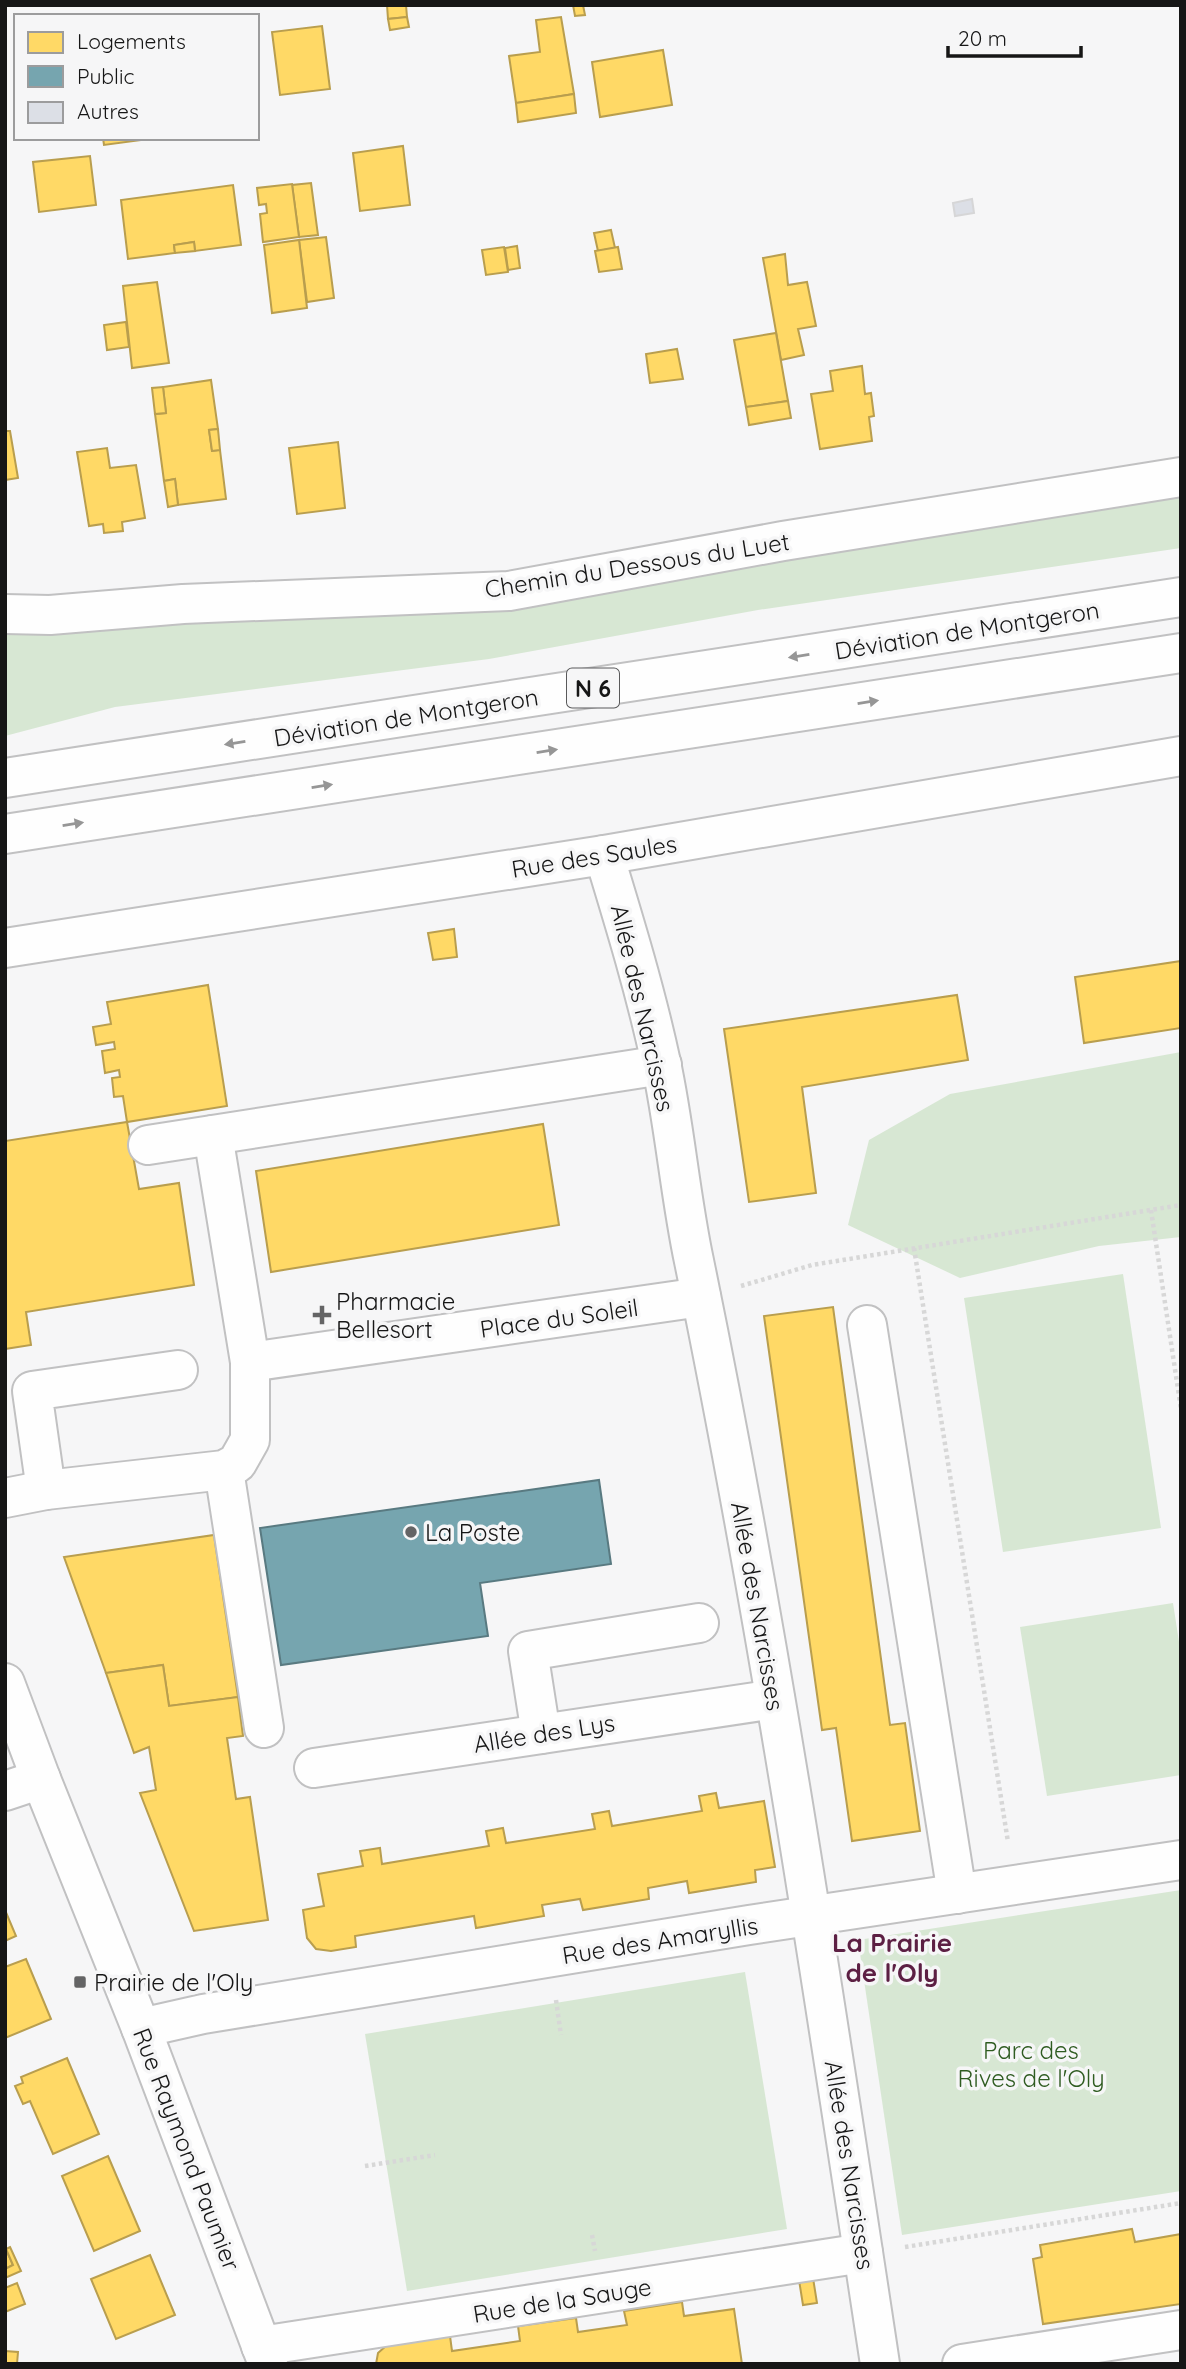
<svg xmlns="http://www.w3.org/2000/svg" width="1186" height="2369" viewBox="0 0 1186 2369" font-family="Quicksand,sans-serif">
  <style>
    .green { fill: #d7e7d3 }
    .homes { fill: #ffd966; stroke: #b99e4e; stroke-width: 2 }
    .public { fill: #76a5af; stroke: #597a81; stroke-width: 2 }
    .building { fill: #dcdfe6; stroke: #d6d6d7; stroke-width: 2 }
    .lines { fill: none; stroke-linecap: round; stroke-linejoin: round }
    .minor-casing { stroke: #c1c1c2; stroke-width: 42 }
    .major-casing { stroke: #c1c1c2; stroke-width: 42 }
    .path { stroke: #d7d7d7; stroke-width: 4.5; stroke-dasharray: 3.5 3.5; stroke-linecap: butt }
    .minor { stroke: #fefefe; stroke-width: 38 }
    .major { stroke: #fefefe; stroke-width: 38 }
    .oneway { fill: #969696 }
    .poi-dot { fill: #646465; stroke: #f6f6f7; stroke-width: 2.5 }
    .labels { text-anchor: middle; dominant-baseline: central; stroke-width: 7; stroke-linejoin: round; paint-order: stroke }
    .shield { fill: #f6f6f7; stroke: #59595a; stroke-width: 2 }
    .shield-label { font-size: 23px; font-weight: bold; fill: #161616 }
    .street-label { font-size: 24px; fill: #161616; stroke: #f6f6f7 }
    .poi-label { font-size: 24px; fill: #161616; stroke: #f6f6f7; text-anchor: start }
    .park-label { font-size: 24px; fill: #2f5c21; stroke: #f6f6f7 }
    .neighbourhood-label { font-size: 26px; font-weight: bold; fill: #5c1f43; stroke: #f6f6f7 }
  </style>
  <rect width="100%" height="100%" fill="#f6f6f7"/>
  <!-- green -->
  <g class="green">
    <polygon points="1181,487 1181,548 758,610 489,659 115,707 5,736 5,629 420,608"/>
    <polygon points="1181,1052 1181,1237 1099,1246 960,1278 848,1225 869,1140 950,1094"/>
    <polygon points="1123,1274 1161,1528 1003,1552 964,1298"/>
    <polygon points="1173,1603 1181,1655 1181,1775 1047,1796 1020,1627"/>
    <polygon points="1181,1890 1181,2191 902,2235 858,1940"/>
    <polygon points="745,1972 787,2229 407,2291 365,2034"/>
  </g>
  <!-- homes -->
  <g class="homes">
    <polygon points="387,5 406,5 407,17 388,19"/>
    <polygon points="573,5 583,5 585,15 575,16"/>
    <polygon points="407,17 409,27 390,30 388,19"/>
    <polygon points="561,17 574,94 516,103 509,56 540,52 536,20"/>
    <polygon points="322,26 330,89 280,95 272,32"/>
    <polygon points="663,50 672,105 600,117 592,62"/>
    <polygon points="574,94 576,113 518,122 516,103"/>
    <polygon points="103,138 156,138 104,145"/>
    <polygon points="403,146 410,205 360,211 353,153"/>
    <polygon points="90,156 96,205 39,212 33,162"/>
    <polygon points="311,183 318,235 299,237 292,185"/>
    <polygon points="292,184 299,237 263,242 260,214 267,213 266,204 259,205 257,188"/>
    <polygon points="233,185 241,245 195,251 194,242 174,245 175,253 128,259 121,200"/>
    <polygon points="611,230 615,248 598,251 594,233"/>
    <polygon points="326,237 334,298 307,302 299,240"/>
    <polygon points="299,240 307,308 272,313 264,245"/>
    <polygon points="194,242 195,251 175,253 174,245"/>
    <polygon points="517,246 520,268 508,270 505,248"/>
    <polygon points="504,247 508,272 486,275 482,250"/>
    <polygon points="618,247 622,269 599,272 595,251"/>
    <polygon points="785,254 788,285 807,282 816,326 798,329 804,355 781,360 763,258"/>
    <polygon points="157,282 169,363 132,368 123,286"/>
    <polygon points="126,322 129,347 107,350 104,325"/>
    <polygon points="776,333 788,401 746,407 734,340"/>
    <polygon points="677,349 683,379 650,383 646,354"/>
    <polygon points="862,366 865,394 871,393 874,416 869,417 872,441 820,449 811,394 833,391 830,371"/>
    <polygon points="211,380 218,429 209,430 212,451 220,450 226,499 178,505 175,479 164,481 155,414 166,413 163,387"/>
    <polygon points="163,387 166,413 155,414 152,388"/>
    <polygon points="788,401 791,418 749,425 746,407"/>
    <polygon points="218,429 220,450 212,451 209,430"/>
    <polygon points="5,431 10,431 18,478 5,480"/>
    <polygon points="338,442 345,508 297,514 289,448"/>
    <polygon points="107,448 110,468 136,465 145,518 122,522 123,531 104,533 103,524 89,526 77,452"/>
    <polygon points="175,479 178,505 168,507 164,481"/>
    <polygon points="454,929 457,957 433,960 428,933"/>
    <polygon points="1181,961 1181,1028 1084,1043 1075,977"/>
    <polygon points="208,985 227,1106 127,1122 123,1096 114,1097 112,1078 120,1077 119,1070 105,1073 102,1051 115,1049 114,1042 96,1045 93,1027 111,1024 107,1002"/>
    <polygon points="957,995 968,1060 802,1087 816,1193 749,1202 724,1029"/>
    <polygon points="127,1122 139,1189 179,1183 194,1285 26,1312 31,1345 5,1349 5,1141"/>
    <polygon points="543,1124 559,1225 271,1272 256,1171"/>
    <polygon points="833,1307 890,1725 905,1723 920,1831 852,1841 836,1728 822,1730 764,1316"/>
    <polygon points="214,1535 238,1697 169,1706 163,1665 106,1673 64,1557"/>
    <polygon points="163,1665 169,1706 238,1697 243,1736 227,1738 236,1799 250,1797 268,1920 194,1931 140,1793 156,1790 149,1747 134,1753 106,1673"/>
    <polygon points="716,1793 719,1808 764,1801 775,1867 755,1870 756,1882 689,1893 687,1881 648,1888 649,1899 583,1910 580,1899 542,1905 544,1916 476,1928 474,1916 355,1936 356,1947 331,1951 316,1949 307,1938 303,1910 324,1906 318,1874 363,1866 360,1851 380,1848 382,1864 489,1846 486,1831 503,1828 506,1843 595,1829 592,1814 609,1811 612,1826 702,1811 699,1796"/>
    <polygon points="5,1910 16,1936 5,1941"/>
    <polygon points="26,1959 51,2019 5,2038 5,1967"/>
    <polygon points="67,2058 99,2134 53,2154 30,2101 23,2104 15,2086 23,2083 21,2077"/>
    <polygon points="108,2156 140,2231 94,2251 62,2176"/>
    <polygon points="1132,2229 1135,2242 1181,2234 1181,2304 1043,2324 1033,2259 1042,2257 1040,2245"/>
    <polygon points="5,2247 13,2265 5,2269"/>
    <polygon points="10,2247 21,2271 5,2278 5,2269 13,2265 6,2249"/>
    <polygon points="150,2255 175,2315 116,2339 91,2279"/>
    <polygon points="813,2278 817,2303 803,2305 799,2280"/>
    <polygon points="17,2283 25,2304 5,2312 5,2288"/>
    <polygon points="682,2302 684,2316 734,2309 742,2364 376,2364 378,2353 387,2345 450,2336 452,2351 520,2341 518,2326 576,2318 578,2332 627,2325 624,2311"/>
    <polygon points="5,2351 18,2352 17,2364 5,2364"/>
  </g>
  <!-- public -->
  <polygon class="public" points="599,1480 611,1564 480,1583 488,1636 281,1665 260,1528"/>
  <!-- building -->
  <polygon class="building" points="972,199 974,213 955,216 953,203"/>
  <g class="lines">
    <defs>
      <g id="minor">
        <polyline points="5,614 50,615 183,604 509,591 783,541 1181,477"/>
        <path d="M604,855C625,924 646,993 661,1063C675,1128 680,1195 694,1261C769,1626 824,1995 880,2364"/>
        <polyline points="5,948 604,855 1181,756"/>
        <polyline points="148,1145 662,1065"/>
        <polyline points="867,1325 957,1894"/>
        <polyline points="250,1362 701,1297"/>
        <polyline points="224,1470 264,1728"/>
        <polyline points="46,1490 32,1391 178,1370"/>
        <polyline points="5,1498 46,1490 224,1470 237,1463 250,1440 250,1362 213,1135"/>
        <polyline points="5,1683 41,1779 141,2028 268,2364"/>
        <polyline points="541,1734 528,1651 699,1623"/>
        <polyline points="314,1768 775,1699"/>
        <polyline points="5,1791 41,1779"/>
        <polyline points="141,2028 203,2014 749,1925 1181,1860"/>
        <polyline points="261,2346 863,2253"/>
        <polyline points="962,2364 1181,2330"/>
      </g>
      <g id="major">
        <polyline points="5,778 1181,597"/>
        <polyline points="5,834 1181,653"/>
      </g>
    </defs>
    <!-- minor casing -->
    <use href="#minor" class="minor-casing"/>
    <!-- major casing -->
    <use href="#major" class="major-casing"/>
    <!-- path -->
    <g class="path">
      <polyline points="1151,1210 1181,1409"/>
      <polyline points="914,1248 1008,1842"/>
      <polyline points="741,1286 812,1265 1181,1205"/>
      <polyline points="556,2000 561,2035"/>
      <polyline points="365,2166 435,2155"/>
      <polyline points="592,2235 595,2251"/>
      <polyline points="905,2247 1181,2203"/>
    </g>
    <!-- minor -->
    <use href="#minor" class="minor"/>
    <!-- major -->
    <use href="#major" class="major"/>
  </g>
  <!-- one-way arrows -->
  <defs><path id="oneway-solid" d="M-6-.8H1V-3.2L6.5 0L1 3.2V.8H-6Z" transform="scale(1.75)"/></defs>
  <g class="oneway">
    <use href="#oneway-solid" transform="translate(799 656) rotate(171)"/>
    <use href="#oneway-solid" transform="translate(868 702) rotate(-9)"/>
    <use href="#oneway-solid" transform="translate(235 743) rotate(171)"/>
    <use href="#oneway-solid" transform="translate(547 751) rotate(-9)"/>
    <use href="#oneway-solid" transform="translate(322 786) rotate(-9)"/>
    <use href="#oneway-solid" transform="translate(73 824) rotate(-9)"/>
  </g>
  <!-- markers -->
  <g class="poi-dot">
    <path d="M318.5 1304.5h7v7h7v7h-7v7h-7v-7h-7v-7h7z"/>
    <circle cx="411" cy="1532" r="7"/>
    <rect x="73" y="1975" width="14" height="14" rx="3.5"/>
  </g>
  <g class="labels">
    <!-- shield labels -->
    <rect class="shield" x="567" y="668.5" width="52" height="39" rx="5"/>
    <g class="shield-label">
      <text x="593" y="688">N 6</text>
    </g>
    <!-- street labels -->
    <g class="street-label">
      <text transform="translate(637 565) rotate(-9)">Chemin du Dessous du Luet</text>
      <text transform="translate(967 630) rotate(-9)">Déviation de Montgeron</text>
      <text transform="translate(406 717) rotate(-9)">Déviation de Montgeron</text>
      <text transform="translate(594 856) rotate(-9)">Rue des Saules</text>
      <text transform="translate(643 1008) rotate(77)">Allée des Narcisses</text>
      <text transform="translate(559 1318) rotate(-8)">Place du Soleil</text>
      <text transform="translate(758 1606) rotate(80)">Allée des Narcisses</text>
      <text transform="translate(544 1733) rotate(-9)">Allée des Lys</text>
      <text transform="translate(660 1940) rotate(-9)">Rue des Amaryllis</text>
      <text transform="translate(187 2149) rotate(69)">Rue Raymond Paumier</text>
      <text transform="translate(850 2165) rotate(81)">Allée des Narcisses</text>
      <text transform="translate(562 2300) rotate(-9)">Rue de la Sauge</text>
    </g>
    <!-- poi labels -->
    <g class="poi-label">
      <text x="336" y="1301">Pharmacie<tspan x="336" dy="28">Bellesort</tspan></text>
      <text x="425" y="1532">La Poste</text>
      <text x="94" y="1982">Prairie de l'Oly</text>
    </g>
    <!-- park labels -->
    <g class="park-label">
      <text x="1031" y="2050">Parc des<tspan x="1031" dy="28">Rives de l'Oly</tspan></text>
    </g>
    <!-- neighbourhood labels -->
    <g class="neighbourhood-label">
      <text x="892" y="1942">La Prairie<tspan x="892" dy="30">de l'Oly</tspan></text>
    </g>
  </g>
  <!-- border -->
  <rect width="1186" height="2369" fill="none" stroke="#161616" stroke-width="14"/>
  <!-- legend -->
  <rect x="14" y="14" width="245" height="126" fill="#f6f6f7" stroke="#9c9c9d" stroke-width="2"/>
  <rect x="28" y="32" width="35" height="21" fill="#ffd966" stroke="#9c9c9d" stroke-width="2"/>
  <text x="77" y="49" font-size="21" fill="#161616">Logements</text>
  <rect x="28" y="66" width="35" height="21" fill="#76a5af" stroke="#9c9c9d" stroke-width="2"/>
  <text x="77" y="84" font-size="21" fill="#161616">Public</text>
  <rect x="28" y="102" width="35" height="21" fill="#dcdfe6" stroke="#9c9c9d" stroke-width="2"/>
  <text x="77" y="119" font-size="21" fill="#161616">Autres</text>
  <!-- scale -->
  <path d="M948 46v10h133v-10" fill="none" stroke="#161616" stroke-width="3.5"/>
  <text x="958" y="46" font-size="21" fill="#161616" stroke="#f6f6f7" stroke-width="5" paint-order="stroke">20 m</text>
</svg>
